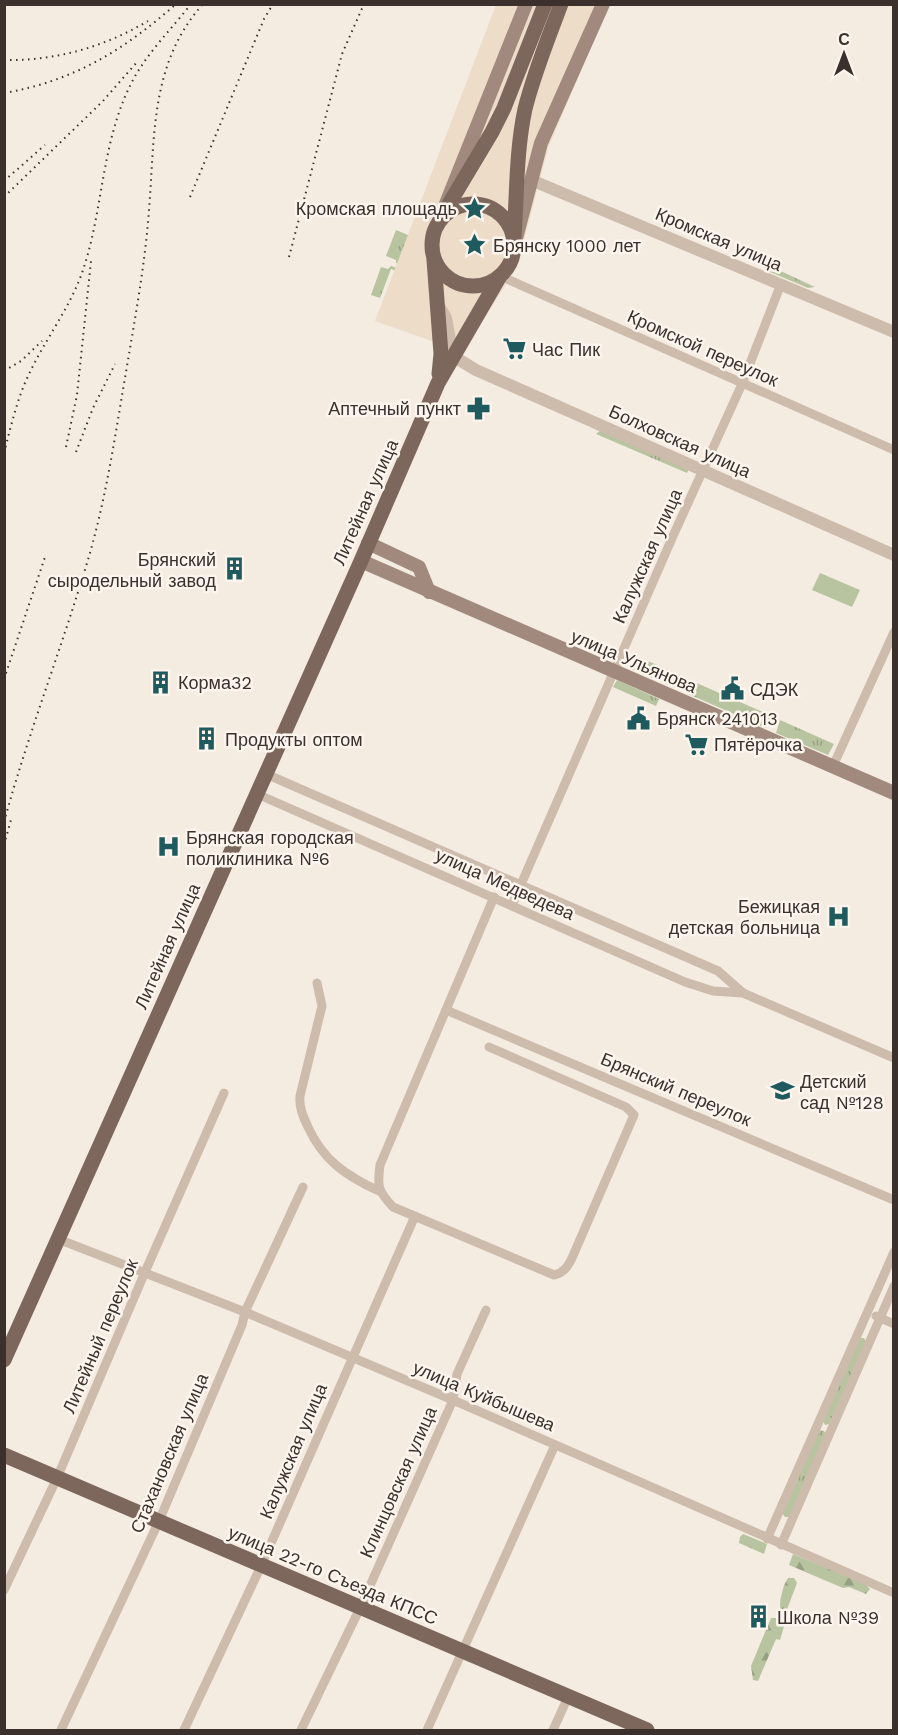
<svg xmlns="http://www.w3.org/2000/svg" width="898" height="1735" viewBox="0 0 898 1735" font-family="'Work Sans',sans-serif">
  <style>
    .grass { fill: url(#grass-tufts) }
    .forest { fill: url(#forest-firs) }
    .park { fill: #b8c4a0 }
    .plaza { fill: #ecdcc8 }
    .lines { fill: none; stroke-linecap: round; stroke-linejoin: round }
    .minor { stroke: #cdbbac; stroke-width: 9 }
    .tertiary { stroke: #cdbbac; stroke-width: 12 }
    .secondary { stroke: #a18a7d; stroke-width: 14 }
    .primary { stroke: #7d675c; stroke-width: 15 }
    .rail { stroke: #3b302b; stroke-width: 2; stroke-dasharray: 1.5 4.5; stroke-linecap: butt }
    .labels { text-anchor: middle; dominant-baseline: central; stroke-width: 5; stroke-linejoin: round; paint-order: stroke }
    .poi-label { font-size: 18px; fill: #3b302b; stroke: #fbf5ee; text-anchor: start }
    .street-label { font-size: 18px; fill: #3b302b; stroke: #fbf5ee }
  </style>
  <defs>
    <pattern id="grass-tufts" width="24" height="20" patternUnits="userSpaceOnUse" patternTransform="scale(1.5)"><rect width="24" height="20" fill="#b8c4a0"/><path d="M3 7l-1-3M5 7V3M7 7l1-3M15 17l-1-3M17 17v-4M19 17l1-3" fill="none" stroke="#97a083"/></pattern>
    <pattern id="forest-firs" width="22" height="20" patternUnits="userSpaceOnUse" patternTransform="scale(1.5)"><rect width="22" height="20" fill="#b8c4a0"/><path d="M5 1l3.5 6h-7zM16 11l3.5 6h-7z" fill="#97a083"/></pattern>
  </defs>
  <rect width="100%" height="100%" fill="#f4ebe1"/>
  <!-- grass -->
  <g class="grass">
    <polygon points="396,230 413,237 418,270 396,263 396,260 386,256"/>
    <polygon points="391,266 419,275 405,274 391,269 380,298 371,295 381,267 388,269"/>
    <polygon points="772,267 815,287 808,288 770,272 768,268"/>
    <polygon points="601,430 689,469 687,473 596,434"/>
    <polygon points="634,655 682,676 676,688 629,668"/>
    <polygon points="617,680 659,699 656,706 613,687"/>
    <polygon points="692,681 772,716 766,728 686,693"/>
    <polygon points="780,720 834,744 828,755 776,733"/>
    <polygon points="859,1338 864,1338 866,1342 829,1424 825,1425 823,1421"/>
    <polygon points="819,1430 824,1431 826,1434 789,1517 785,1517 782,1513"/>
  </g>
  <!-- forest -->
  <g class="forest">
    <polygon points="743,1534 767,1544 764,1554 739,1543 740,1537"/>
    <polygon points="793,1554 865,1584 870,1589 866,1594 849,1587 843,1588 789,1565"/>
    <path d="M788,1578H794L797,1583L786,1612L781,1611C778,1604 783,1585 788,1578Z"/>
    <polygon points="771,1618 779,1618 785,1623 780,1640 776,1639 758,1681 753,1680 751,1666"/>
  </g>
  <!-- park -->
  <polygon class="park" points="820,573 860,590 852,607 812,590"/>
  <!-- plaza -->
  <polygon class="plaza" points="496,5 609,5 548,148 517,267 463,352 375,321"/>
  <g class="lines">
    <!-- minor -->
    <g class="minor">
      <polyline points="500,276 894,450"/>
      <polyline points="833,766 894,632"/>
      <polyline points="266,774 718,971 743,993"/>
      <polyline points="257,794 685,982 713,991 743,993 894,1058"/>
      <polyline points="512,905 673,536 742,384 781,284"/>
      <path d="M317,983L322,1006L300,1096C299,1108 303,1116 308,1127C323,1160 346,1176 379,1191"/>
      <polyline points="446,1010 894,1200"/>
      <path d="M489,1047L626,1107L634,1115L572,1258C568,1266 564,1273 554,1275L393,1207C378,1191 377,1187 380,1165L494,897"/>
      <polyline points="58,1239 245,1312 453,1400 894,1593"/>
      <polyline points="876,1316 894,1324"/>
      <polyline points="767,1539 894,1252"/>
      <polyline points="781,1545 894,1286"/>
      <polyline points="4,1590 57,1478 145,1272 224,1093"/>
      <polyline points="61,1730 159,1521 242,1325 245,1312 303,1187"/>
      <polyline points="184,1730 261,1566 415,1216"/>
      <polyline points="301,1730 360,1608 453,1400 457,1374 486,1310"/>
      <polyline points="427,1730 555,1445"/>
      <polyline points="553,1730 568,1697"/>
    </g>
    <!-- tertiary -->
    <g class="tertiary">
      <polyline points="531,180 894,332"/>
      <polyline points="438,304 446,318 453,356 476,370 894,555"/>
    </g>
    <!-- secondary -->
    <g class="secondary">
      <polyline points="439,221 526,4"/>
      <polyline points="514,246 541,143 603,4"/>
      <polyline points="368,543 419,567 429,592"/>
      <polyline points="361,561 894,793"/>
    </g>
    <!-- primary -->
    <g class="primary">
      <circle cx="473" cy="245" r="41"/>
      <polyline points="443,214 492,132 504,108 545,4"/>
      <path d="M514,237C517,195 516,151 525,109C534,73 548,39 561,4"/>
      <polyline points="434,260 441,354 439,374"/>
      <polyline points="4,1360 361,561 438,383 500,276"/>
      <polyline points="4,1455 647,1730"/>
    </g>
    <!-- rail -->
    <g class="rail">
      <path d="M4,60C56,61 104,47 148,21"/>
      <path d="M4,93C74,81 124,50 176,4"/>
      <polyline points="4,181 45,145"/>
      <polyline points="4,197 103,101 137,62"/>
      <polyline points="190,197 264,19 273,4"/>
      <polyline points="289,257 342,54 364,4"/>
      <polyline points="4,371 21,361 42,341"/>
      <polyline points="66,447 77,395 91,261"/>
      <polyline points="76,452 93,408 115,364"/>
      <path d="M4,453C11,426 17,399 29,374C45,340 69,309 82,273C103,213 101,146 129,88C143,57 170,31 191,4"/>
      <polyline points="4,679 45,557"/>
      <path d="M4,822C28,734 61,650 87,563C106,500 115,436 126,372C135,318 145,265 149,210C155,136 150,63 203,4"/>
      <polyline points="4,845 12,816"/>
    </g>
  </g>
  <!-- icons -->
  <defs>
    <symbol id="sight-bare" viewBox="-9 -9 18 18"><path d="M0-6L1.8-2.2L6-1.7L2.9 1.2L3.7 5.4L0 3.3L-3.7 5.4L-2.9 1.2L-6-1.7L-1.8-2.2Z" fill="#1f5a5e" stroke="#fbf5ee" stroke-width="2.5" paint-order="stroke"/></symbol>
    <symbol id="supermarket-bare" viewBox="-9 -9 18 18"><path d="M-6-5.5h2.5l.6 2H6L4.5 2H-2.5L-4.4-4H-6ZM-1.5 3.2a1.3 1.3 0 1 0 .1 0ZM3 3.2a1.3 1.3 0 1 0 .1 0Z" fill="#1f5a5e" stroke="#fbf5ee" stroke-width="2.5" paint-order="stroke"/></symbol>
    <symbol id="pharmacy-bare" viewBox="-9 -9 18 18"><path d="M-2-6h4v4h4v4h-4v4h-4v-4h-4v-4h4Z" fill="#1f5a5e" stroke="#fbf5ee" stroke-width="2.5" paint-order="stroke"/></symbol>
    <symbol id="building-bare" viewBox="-9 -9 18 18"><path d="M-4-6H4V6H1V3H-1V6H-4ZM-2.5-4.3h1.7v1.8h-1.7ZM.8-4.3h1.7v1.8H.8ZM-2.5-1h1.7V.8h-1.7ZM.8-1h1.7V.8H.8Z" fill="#1f5a5e" stroke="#fbf5ee" stroke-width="2.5" paint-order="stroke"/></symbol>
    <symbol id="civic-bare" viewBox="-9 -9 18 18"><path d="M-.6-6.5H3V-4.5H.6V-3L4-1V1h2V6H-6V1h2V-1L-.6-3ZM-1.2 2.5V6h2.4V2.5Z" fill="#1f5a5e" stroke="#fbf5ee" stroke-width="2.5" paint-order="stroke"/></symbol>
    <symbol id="hospital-bare" viewBox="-9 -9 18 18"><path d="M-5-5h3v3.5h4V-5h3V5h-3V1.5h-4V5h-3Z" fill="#1f5a5e" stroke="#fbf5ee" stroke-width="2.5" paint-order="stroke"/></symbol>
    <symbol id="school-bare" viewBox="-9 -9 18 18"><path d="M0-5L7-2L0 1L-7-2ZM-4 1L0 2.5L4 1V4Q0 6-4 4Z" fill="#1f5a5e" stroke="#fbf5ee" stroke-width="2.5" paint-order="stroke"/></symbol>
  </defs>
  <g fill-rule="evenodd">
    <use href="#sight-bare" x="458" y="192" width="33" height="33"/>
    <use href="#sight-bare" x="458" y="228" width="33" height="33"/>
    <use href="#supermarket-bare" x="498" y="332" width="33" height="33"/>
    <use href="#pharmacy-bare" x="462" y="392" width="33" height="33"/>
    <use href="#building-bare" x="218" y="552" width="33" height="33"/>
    <use href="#building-bare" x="144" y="666" width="33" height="33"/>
    <use href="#civic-bare" x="716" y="672" width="33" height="33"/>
    <use href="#civic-bare" x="622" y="702" width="33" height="33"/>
    <use href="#building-bare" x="190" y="722" width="33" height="33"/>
    <use href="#supermarket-bare" x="680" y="728" width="33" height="33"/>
    <use href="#hospital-bare" x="152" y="830" width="33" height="33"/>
    <use href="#hospital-bare" x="822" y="900" width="33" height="33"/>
    <use href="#school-bare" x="766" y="1074" width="33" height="33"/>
    <use href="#building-bare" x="742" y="1600" width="33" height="33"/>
  </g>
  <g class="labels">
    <!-- poi labels -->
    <g class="poi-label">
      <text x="457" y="208" text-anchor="end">Кромская площадь</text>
      <text x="493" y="245">Брянску 1000 лет</text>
      <text x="532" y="349">Час Пик</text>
      <text x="461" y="408" text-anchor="end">Аптечный пункт</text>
      <text x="216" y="559" text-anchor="end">Брянский<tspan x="216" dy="21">сыродельный завод</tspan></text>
      <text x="178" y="682">Корма32</text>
      <text x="750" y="689">СДЭК</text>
      <text x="657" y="718">Брянск 241013</text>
      <text x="225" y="739">Продукты оптом</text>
      <text x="714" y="744">Пятёрочка</text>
      <text x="186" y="837">Брянская городская<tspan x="186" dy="21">поликлиника №6</tspan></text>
      <text x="820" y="906" text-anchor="end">Бежицкая<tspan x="820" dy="21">детская больница</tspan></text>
      <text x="800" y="1081">Детский<tspan x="800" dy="21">сад №128</tspan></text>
      <text x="777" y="1617">Школа №39</text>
    </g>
    <!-- street labels -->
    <g class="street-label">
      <text transform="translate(719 239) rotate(23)">Кромская улица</text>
      <text transform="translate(703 348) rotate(24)">Кромской переулок</text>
      <text transform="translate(680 441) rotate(24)">Болховская улица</text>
      <text transform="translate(365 502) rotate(-66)">Литейная улица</text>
      <text transform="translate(647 556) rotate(-66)">Калужская улица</text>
      <text transform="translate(634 661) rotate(23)">улица Ульянова</text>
      <text transform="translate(505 884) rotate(24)">улица Медведева</text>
      <text transform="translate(167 946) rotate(-66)">Литейная улица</text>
      <text transform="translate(676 1089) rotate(23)">Брянский переулок</text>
      <text transform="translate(100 1336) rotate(-67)">Литейный переулок</text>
      <text transform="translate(484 1396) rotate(23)">улица Куйбышева</text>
      <text transform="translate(293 1451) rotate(-67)">Калужская улица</text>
      <text transform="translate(169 1453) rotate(-67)">Стахановская улица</text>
      <text transform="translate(398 1482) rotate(-66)">Клинцовская улица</text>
      <text transform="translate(333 1575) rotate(23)">улица 22-го Съезда КПСС</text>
    </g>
  </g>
  <!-- border -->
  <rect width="898" height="1735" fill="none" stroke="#3b302b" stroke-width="12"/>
  <!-- north arrow -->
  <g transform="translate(844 54)" stroke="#fbf5ee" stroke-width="4.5" paint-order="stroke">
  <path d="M0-4.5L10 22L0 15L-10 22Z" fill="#3b302b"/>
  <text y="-9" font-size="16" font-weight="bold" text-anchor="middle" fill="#3b302b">С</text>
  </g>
</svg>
